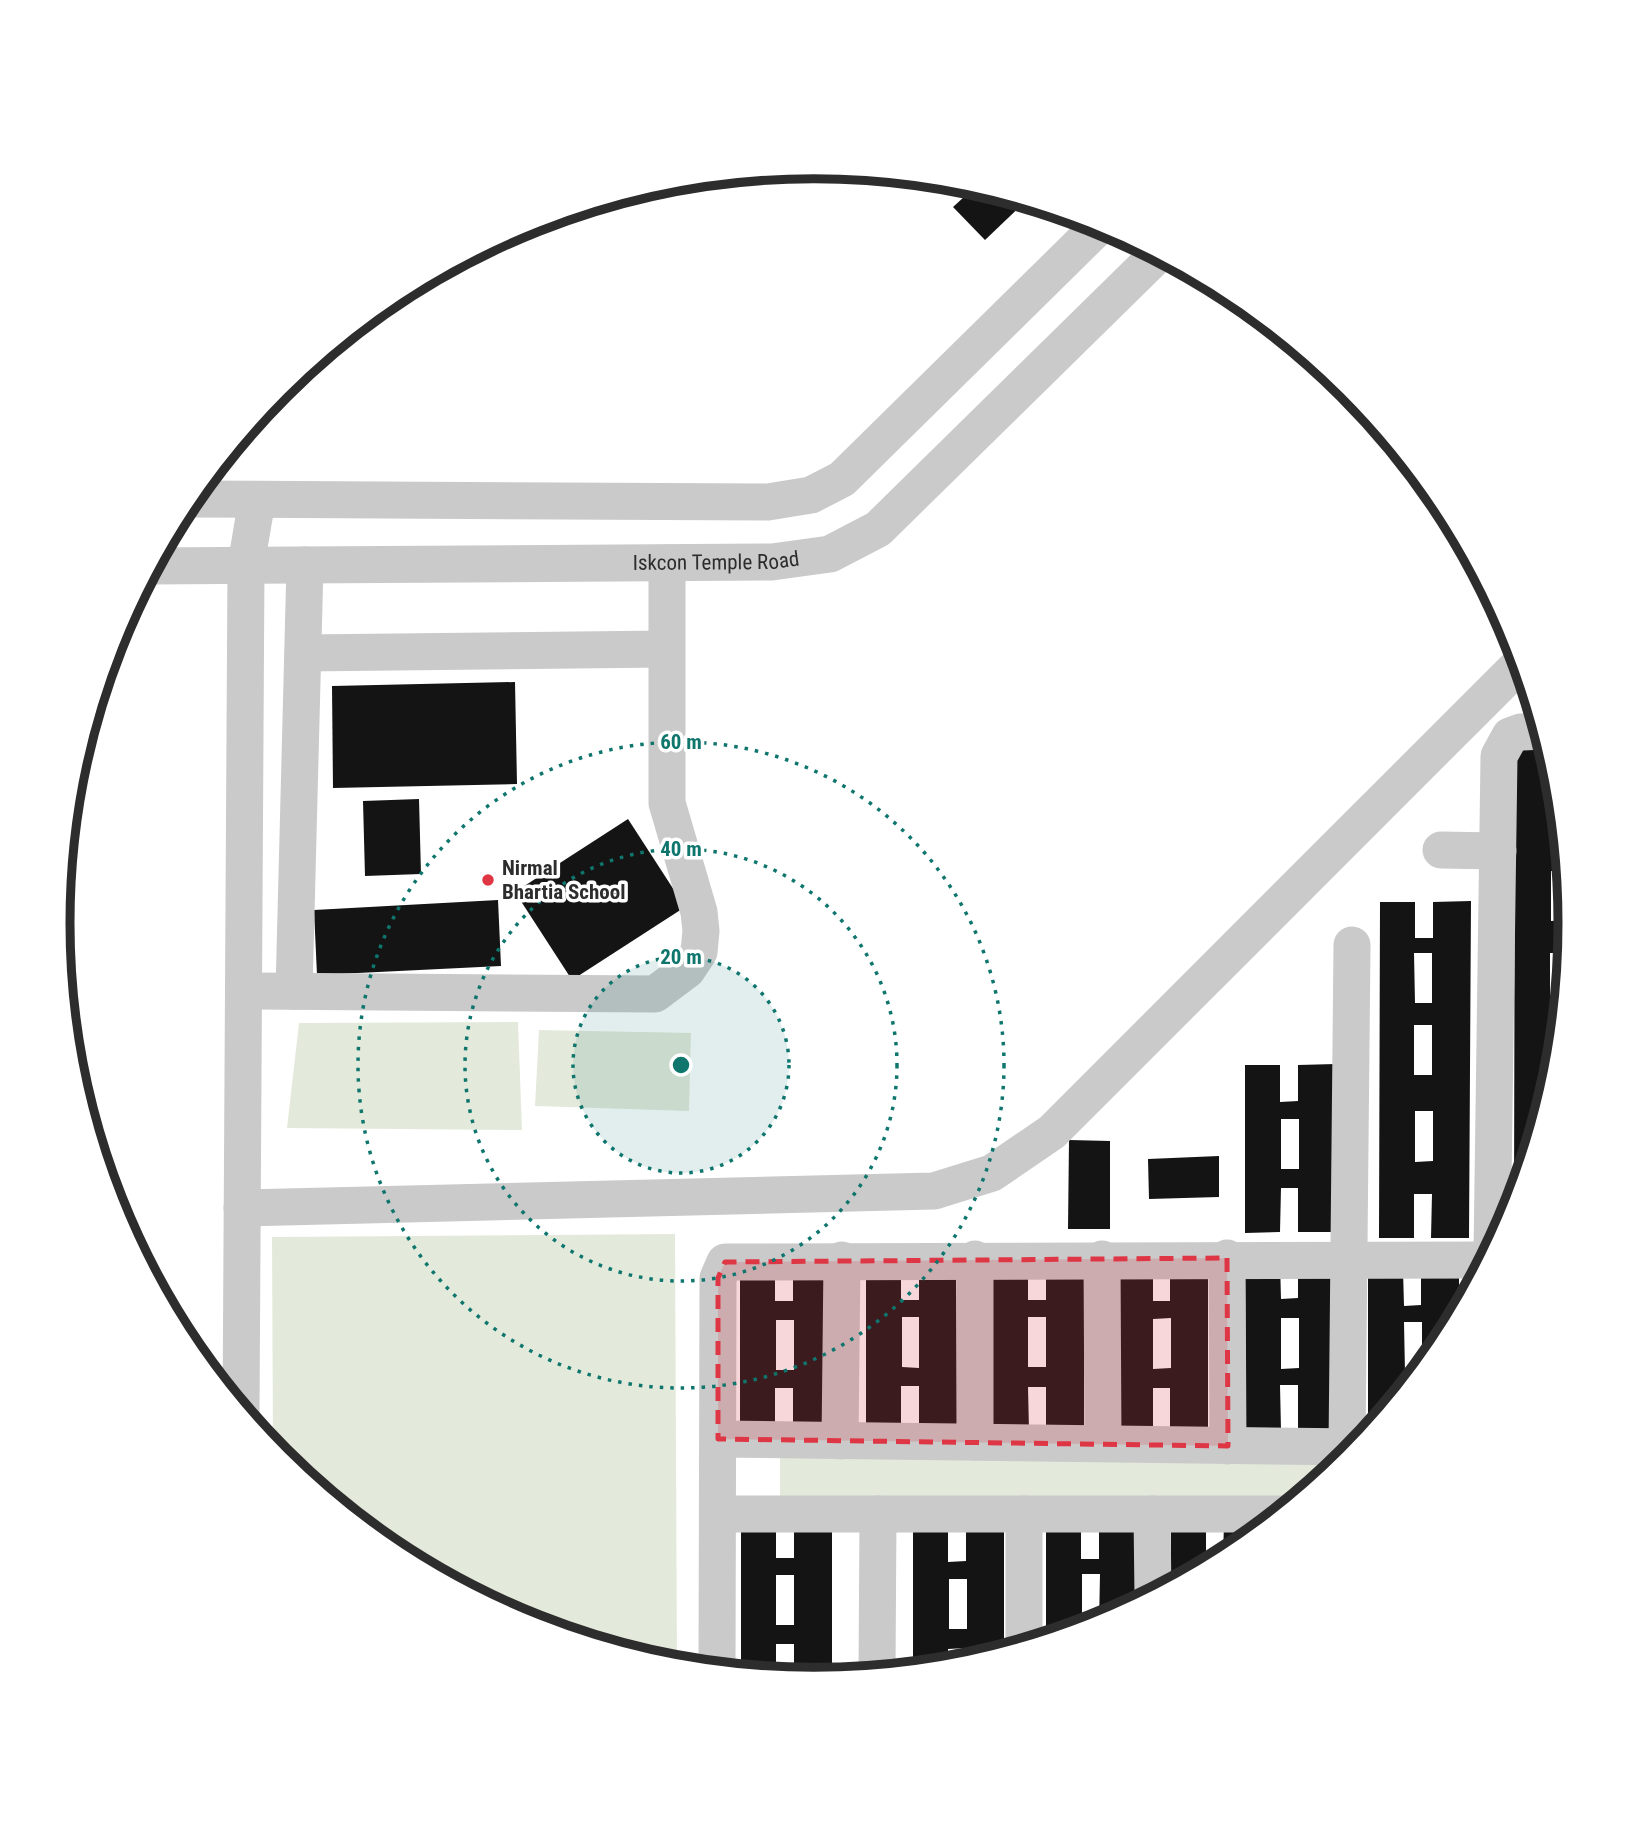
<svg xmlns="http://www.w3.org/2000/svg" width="1629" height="1848" viewBox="0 0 1629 1848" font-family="'Roboto Condensed',sans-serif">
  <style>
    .green { fill: #e4eadb }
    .building { fill: #141414; fill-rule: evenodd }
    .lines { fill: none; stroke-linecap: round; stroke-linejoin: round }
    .minor { stroke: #cacaca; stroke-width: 37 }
    .marked { fill: #de3644; fill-opacity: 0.2; stroke: #de3644; stroke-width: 5; stroke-dasharray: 14 9; stroke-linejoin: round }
    .ring { fill: none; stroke: #0f766e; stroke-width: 3.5; stroke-dasharray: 3.5 7 }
    .poi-dot { fill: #de3644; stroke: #fff; stroke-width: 2.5 }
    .labels { text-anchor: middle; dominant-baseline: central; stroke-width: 7; stroke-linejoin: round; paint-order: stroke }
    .street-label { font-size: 21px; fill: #2d2d2d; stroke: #fff }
    .poi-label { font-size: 21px; font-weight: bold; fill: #2d2d2d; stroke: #fff; text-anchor: start }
    .rim { fill: none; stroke: #2d2d2d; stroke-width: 9 }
    .centre { fill: #0f766e; stroke: #fff; stroke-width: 3.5 }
    .ring-label { font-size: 21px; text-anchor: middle; font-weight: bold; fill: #0f766e; stroke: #fff; stroke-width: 7; stroke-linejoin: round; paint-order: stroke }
  </style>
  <rect width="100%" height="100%" fill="#fff"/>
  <!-- green -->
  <g class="green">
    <polygon points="518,1022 522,1130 287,1128 299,1023"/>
    <polygon points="539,1030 691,1033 689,1111 535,1106"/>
    <polygon points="675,1234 677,1667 525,1623 394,1553 273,1451 272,1237"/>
    <polygon points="780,1450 1349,1459 1290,1508 780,1504"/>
  </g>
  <!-- building -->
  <g class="building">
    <polygon points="976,186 1026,201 985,240 953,207"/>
    <polygon points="515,682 517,784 333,788 332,686"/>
    <polygon points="1515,743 1546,743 1551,779 1557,779 1558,791 1550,791 1551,841 1563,841 1566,871 1551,871 1551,921 1571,920 1571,924 1568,953 1550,953 1550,1003 1563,1003 1560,1035 1550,1035 1550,1085 1553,1085 1514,1211"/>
    <polygon points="419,799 421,874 365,876 363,801"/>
    <polygon points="628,819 685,907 572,980 515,892"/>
    <polygon points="498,900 501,966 317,975 314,910"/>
    <path d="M1471,901L1469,1238H1431L1432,1194H1414V1238H1379L1380,902H1415V938H1433V902ZM1414,953H1432V1003H1415ZM1414,1025H1432V1075H1414ZM1415,1111H1433V1161L1415,1162Z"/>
    <path d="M1336,1064V1232H1298V1188H1281L1280,1232L1245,1233V1065H1280V1102L1298,1101V1065ZM1281,1119H1299V1169H1281Z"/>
    <polygon points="1069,1140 1110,1141 1110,1229 1068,1229"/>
    <polygon points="1219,1156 1219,1197 1149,1199 1148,1159"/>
    <path d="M1280,1262L1281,1299L1298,1298V1262H1336V1429L1298,1430V1385H1280L1281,1430H1246L1245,1263ZM1281,1318H1299V1368L1281,1369Z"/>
    <path d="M919,1263H956L957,1431H919V1386H901V1431H866V1264H901V1300H919ZM902,1317H919V1368L902,1367Z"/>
    <path d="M1046,1263H1084V1431H1046V1387H1028L1029,1431H993V1264H1028V1300H1046ZM1028,1317H1046V1367H1028Z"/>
    <path d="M830,1264V1432H793V1388H775V1432H740V1265H775V1301H793V1265ZM776,1320H794V1370H776Z"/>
    <path d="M1208,1264V1432H1170V1388H1153V1433H1117V1265H1153V1301H1170V1265ZM1171,1318V1368L1153,1369V1319Z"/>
    <polygon points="1403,1269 1404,1306 1421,1305 1421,1269 1459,1269 1459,1315 1443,1345 1422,1371 1422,1322 1404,1322 1405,1373 1421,1372 1368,1436 1368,1270"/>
    <path d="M794,1521H832V1679H794V1644H776V1677L741,1674V1522H776V1558H794ZM776,1575H794V1625H776Z"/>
    <polygon points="1099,1522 1137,1522 1137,1605 1099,1625 1100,1574 1082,1574 1082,1624 1099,1625 1046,1641 1046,1523 1081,1523 1081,1559 1099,1559"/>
    <polygon points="1171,1523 1206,1523 1206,1559 1223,1559 1224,1523 1261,1531 1235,1553 1171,1588"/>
    <path d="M948,1525V1562L966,1561V1526L1004,1525V1653L966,1665V1648L948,1649V1668L913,1671V1526ZM949,1579H967V1629H949Z"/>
  </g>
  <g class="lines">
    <!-- minor -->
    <g class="minor">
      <polyline points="189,499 768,502 811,495 842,479 1101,224"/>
      <path id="s1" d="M152,566L772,562L830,554L878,529L1158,254"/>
      <polyline points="303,653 666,649"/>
      <polyline points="1441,850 1498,851"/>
      <polyline points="244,991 655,994 687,970 699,952 701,931 699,912 667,803 667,563"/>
      <polyline points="294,991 305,565"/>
      <polyline points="242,1208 934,1191 992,1173 1052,1132 1522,662"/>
      <polyline points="1492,1253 1499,756 1510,736 1521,732 1543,731"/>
      <polyline points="1227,1258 1228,1446"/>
      <polyline points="975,1259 975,1442"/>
      <polyline points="1102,1259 1103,1443"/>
      <polyline points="241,1413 246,565 257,500"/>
      <polyline points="718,1439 1360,1447"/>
      <polyline points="840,1441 842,1260"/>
      <polyline points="1347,1447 1352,945"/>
      <polyline points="718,1514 1283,1514"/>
      <polyline points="1024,1514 1024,1648"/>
      <polyline points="1152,1514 1153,1597"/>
      <polyline points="717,1671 718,1278 725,1262 1489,1260"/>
      <polyline points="877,1675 878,1514"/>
    </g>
  </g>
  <!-- marked area -->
  <path class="marked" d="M1227,1258L1228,1446L718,1439V1278L725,1262Z"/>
  <!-- distance rings -->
  <circle cx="681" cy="1065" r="108" fill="#0f766e" fill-opacity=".12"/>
  <g class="ring">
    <circle cx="681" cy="1065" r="108"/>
    <circle cx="681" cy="1065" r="216"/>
    <circle cx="681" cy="1065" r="323"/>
  </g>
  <!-- markers -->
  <circle class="poi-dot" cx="488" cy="880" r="7"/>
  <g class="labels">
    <!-- street labels -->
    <g class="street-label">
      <text stroke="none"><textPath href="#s1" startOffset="564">Iskcon Temple Road</textPath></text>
    </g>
    <!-- poi labels -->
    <g class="poi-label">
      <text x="502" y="868">Nirmal<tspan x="502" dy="24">Bhartia School</tspan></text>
    </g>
  </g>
  <!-- crop -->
  <path d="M0 0H1629V1848H0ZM70 923a744 744 0 1 1 1488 0a744 744 0 1 1-1488 0Z" fill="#fff" fill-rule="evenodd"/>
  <path class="rim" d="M70 923a744 744 0 1 1 1488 0a744 744 0 1 1-1488 0Z"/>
  <circle cx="681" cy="1065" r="10" class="centre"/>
  <g class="ring-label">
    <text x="681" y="749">60 m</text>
    <text x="681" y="856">40 m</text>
    <text x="681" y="964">20 m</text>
  </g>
</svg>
